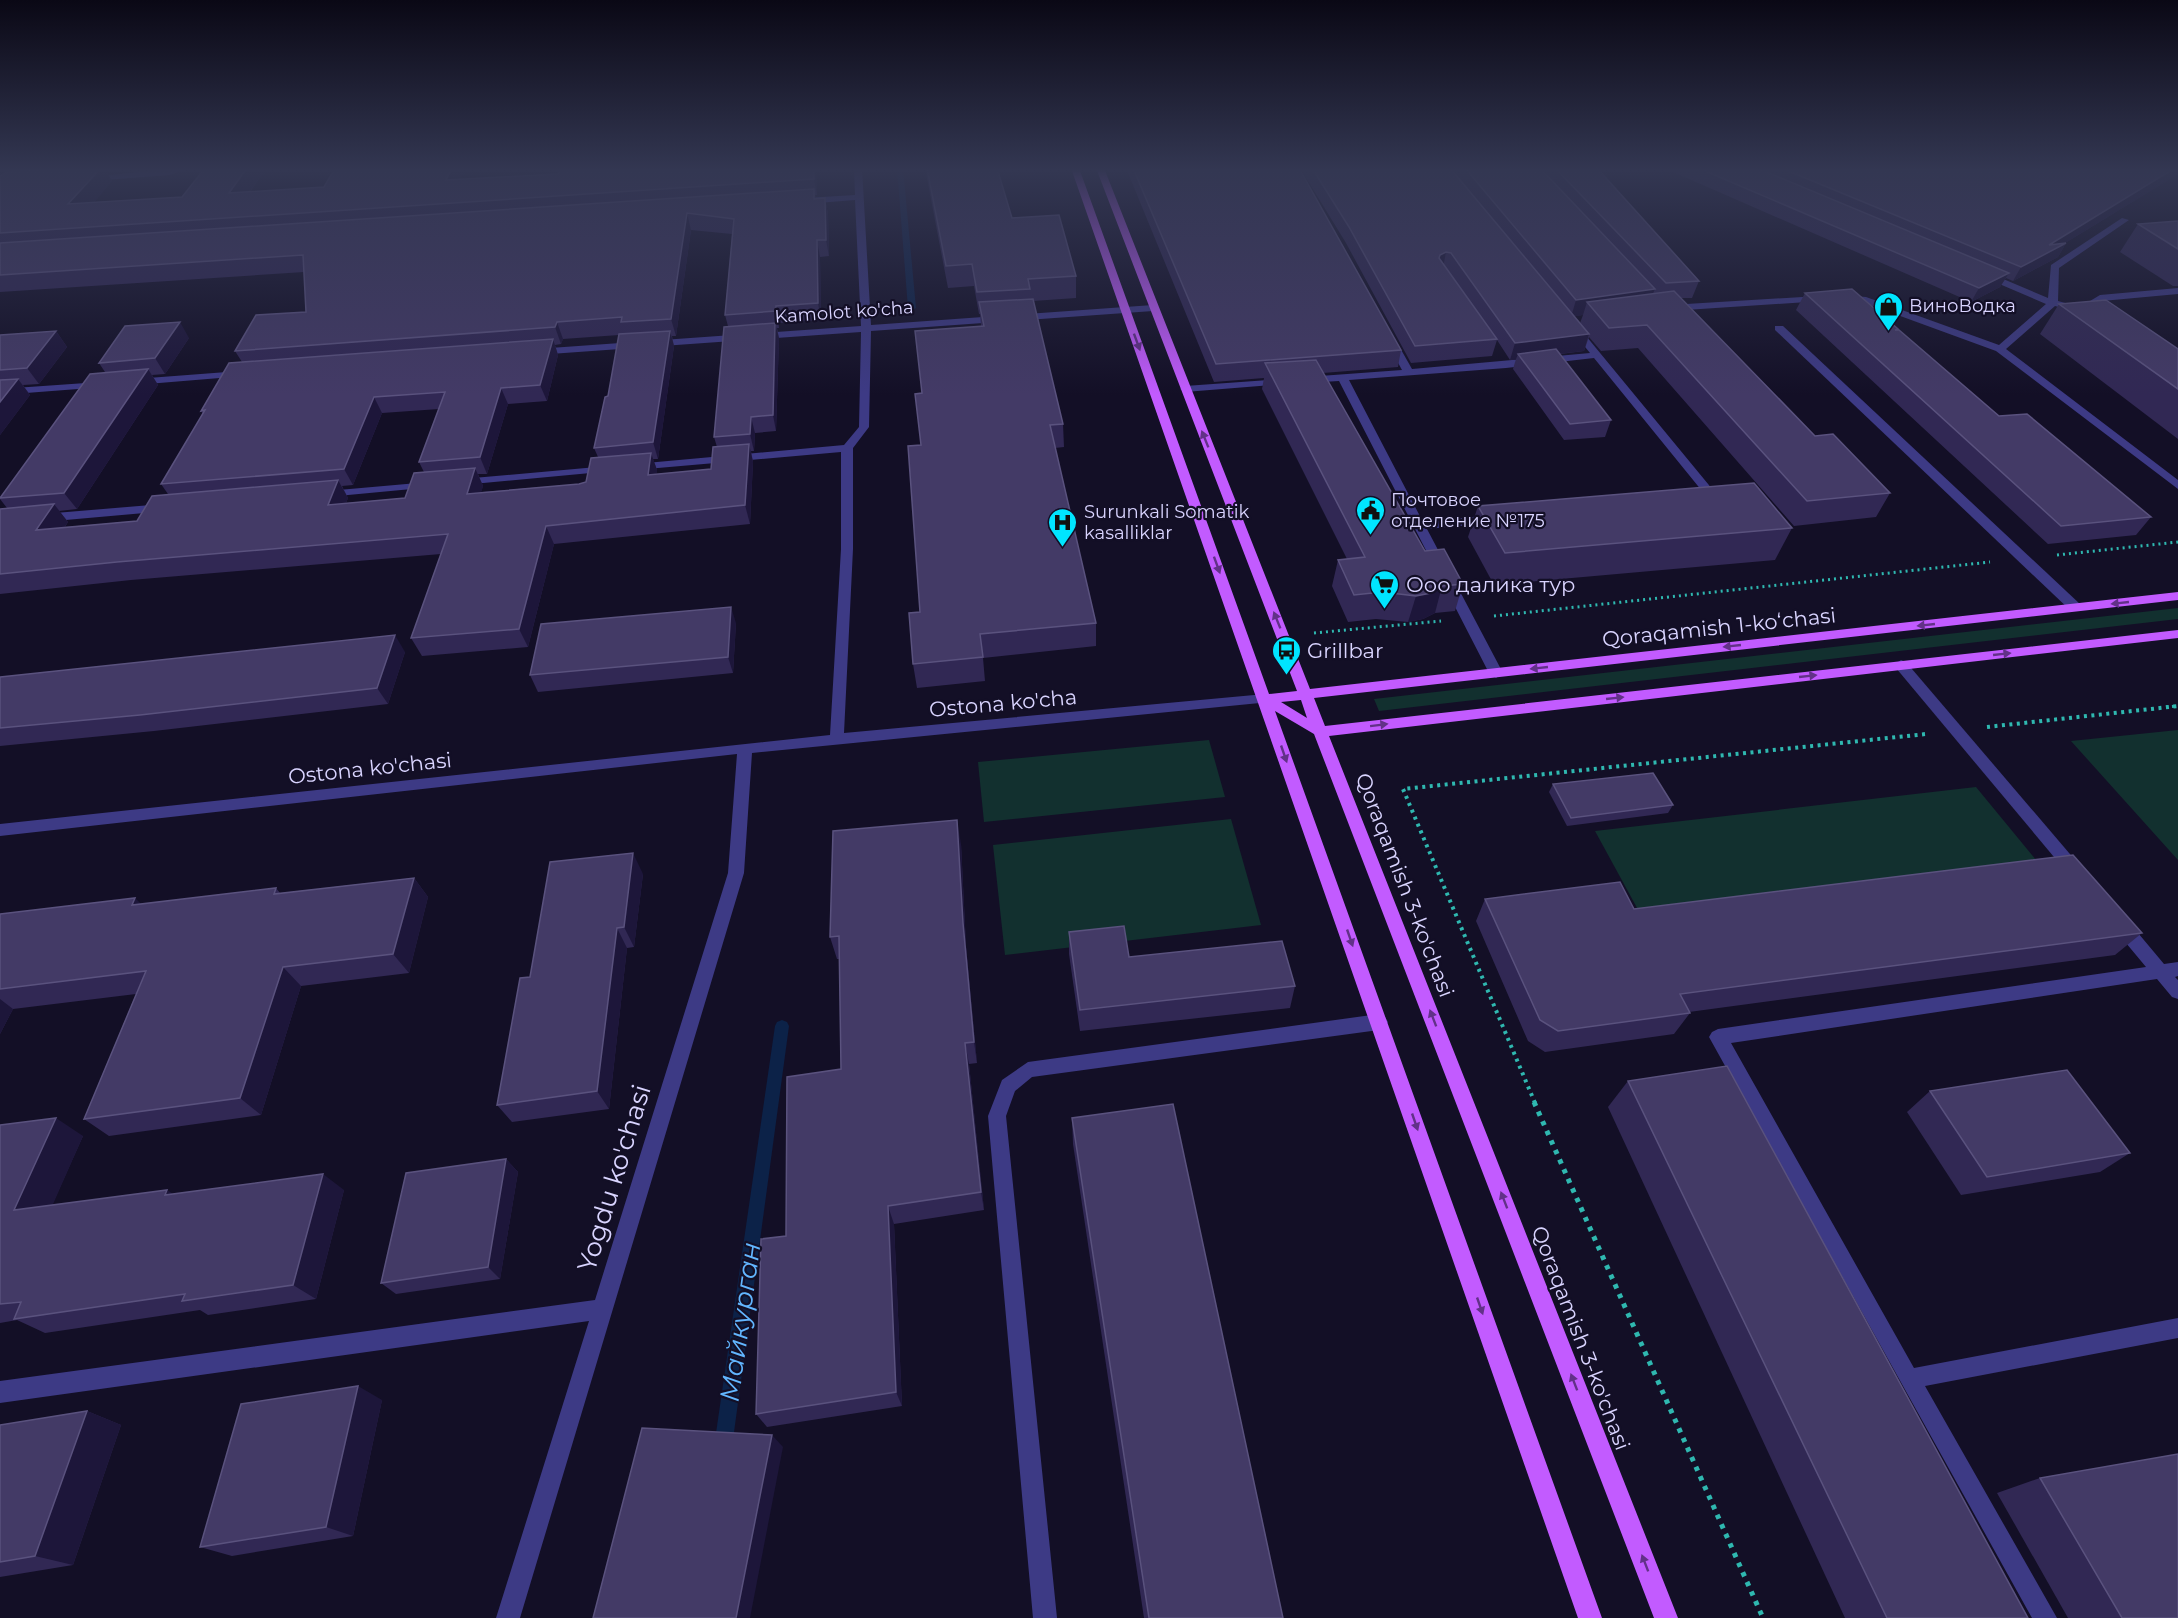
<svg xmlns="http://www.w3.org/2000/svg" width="2178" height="1618" viewBox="0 0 2178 1618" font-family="Montserrat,sans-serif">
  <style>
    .green { fill: #12302f }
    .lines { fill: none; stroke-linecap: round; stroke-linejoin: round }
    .stream { fill: #0c2248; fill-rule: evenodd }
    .path-far2 { stroke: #2fb8b0; stroke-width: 3; stroke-dasharray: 2 4; stroke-linecap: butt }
    .path-far1 { stroke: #2fb8b0; stroke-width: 4; stroke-dasharray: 3 4.5; stroke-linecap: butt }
    .path { stroke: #2fb8b0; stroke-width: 5; stroke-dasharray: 4.5 6; stroke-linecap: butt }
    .minor { fill: #3d3a85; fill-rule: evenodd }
    .major { fill: #c25bff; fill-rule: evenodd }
    .wall { fill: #312854; fill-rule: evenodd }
    .shaded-wall { fill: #1d163a }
    .building { fill: #433a66; stroke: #5a527e; stroke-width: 1.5 }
    .oneway { fill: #623188 }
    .labels { text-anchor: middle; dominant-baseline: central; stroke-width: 4.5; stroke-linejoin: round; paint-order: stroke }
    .far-poi-label { font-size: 18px; fill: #d9d4ff; stroke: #130f26; text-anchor: start }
    .far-street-label { font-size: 18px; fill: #d9d4ff; stroke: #130f26 }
    .poi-label { font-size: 21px; fill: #d9d4ff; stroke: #130f26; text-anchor: start }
    .street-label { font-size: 21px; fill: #d9d4ff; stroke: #130f26 }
    .near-street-label { font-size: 26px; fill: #d9d4ff; stroke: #130f26 }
    .near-water-label { font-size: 27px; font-style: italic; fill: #62b6ff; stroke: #130f26 }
  </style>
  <rect width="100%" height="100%" fill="#130f26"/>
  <!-- green -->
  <g class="green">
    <polygon points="2178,608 2178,619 1379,711 1374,699"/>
    <polygon points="2178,730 2178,860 2071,741"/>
    <polygon points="1209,740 1225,797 984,822 978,762"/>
    <polygon points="1976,787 2050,877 1648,928 1595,831"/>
    <polygon points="1231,819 1261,925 1005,955 993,845"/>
  </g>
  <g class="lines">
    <!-- stream -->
    <g class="stream">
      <polygon points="897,168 903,168 916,308 912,310 908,308"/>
      <polygon points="782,1020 787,1022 789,1026 732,1447 729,1453 723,1456 717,1453 714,1447 775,1026 777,1022"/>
    </g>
    <!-- path-far2 -->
    <g class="path-far2">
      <polyline points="2057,555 2178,542"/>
      <polyline points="1494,616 1990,562"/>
      <polyline points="1314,633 1441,621"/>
      <polyline points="2166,707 2178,706"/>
    </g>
    <!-- path-far1 -->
    <g class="path-far1">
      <polyline points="1987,727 2178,706"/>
      <polyline points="1535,1103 1403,789 1926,734"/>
    </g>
    <!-- path -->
    <polyline class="path" points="1534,1102 1763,1618"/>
    <!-- minor -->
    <g class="minor">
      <polygon points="177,168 190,168 170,175 91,181 87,179 91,177"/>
      <polygon points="854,168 862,168 871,325 1153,305 1158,308 1153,311 871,331 869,427 853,448 853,549 844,733 1265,694 1272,699 1270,702 752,753 744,873 520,1618 496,1618 589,1321 0,1403 0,1381 595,1300 728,873 737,754 0,836 0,824 830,735 841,549 841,452 635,470 629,467 635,464 844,445 859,427 861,332 536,355 531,352 536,349 861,326 855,200 805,204 801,201 805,198 855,195"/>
      <polygon points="2122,218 2129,220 2059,268 2058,301 2080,307 2100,295 2178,288 2178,294 2102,301 2081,313 2055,306 2006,349 2178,480 2178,489 1996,351 1862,302 1843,301 1838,298 1843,295 1866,297 1999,345 2046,304 1983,277 1983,273 1989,273 2048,298 2051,265"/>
      <polygon points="1819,296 1822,297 1822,301 1670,311 1665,308 1670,305"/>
      <polygon points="1571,325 1577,325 1713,490 1713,494 1698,500 1694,498 1694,494 1702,491 1594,358 1506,368 1349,380 1423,522 1492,515 1498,519 1492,523 1427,529 1503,673 1496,678 1489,673 1339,381 1306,383 1301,380 1306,377 1402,370 1385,339 1390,336 1395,339 1412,369 1590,353 1569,327"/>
      <polygon points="1775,326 1783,326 2081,605 2082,608 2081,611 2071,611 1775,330"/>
      <polygon points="240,371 245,374 244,376 135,385 130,382 135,379"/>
      <polygon points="1282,379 1287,382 1286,384 1185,392 1180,389 1185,386"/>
      <polygon points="100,382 104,383 104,387 0,395 0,389"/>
      <polygon points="608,466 612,467 612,471 462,485 456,482 462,479"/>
      <polygon points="429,482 435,485 433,487 327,497 321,494 327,491"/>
      <polygon points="163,504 169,508 167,511 43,522 37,518 43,514"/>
      <polygon points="1901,660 1906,662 2081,867 2083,871 2081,875 2075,877 2069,875 1896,668 1894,665"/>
      <polygon points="2122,919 2128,921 2164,964 2178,962 2178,976 2175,977 2178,980 2178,999 2172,997 2157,979 1731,1043 1914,1368 2178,1318 2178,1338 1925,1386 2057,1618 2032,1618 1709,1037 1712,1032 1718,1029 2146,967 2116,931 2114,926 2116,921"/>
      <polygon points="1379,1014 1385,1017 1388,1022 1385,1027 1379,1030 1032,1077 1015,1091 1006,1116 1057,1618 1033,1618 988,1116 1002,1080 1028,1062"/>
    </g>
    <!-- major -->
    <path class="major" d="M1071,168H1079L1269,694L1297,691L1096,168H1104L1310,689L2178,592V600L1314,698L1325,726L2178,630V638L1329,736L1678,1618H1654L1314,734L1275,711L1602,1618H1578ZM1301,700L1307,718L1281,702Z"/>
  </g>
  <!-- wall -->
  <g class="wall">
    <path d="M0,168H124L122,170L106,171L112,181L94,202L182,197L266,168L250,192L324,187L465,168L460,179L817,168V195H815L816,199L825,198L828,214L829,256L820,257L821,320L779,323V328H777L779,338L776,431L755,433L754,451H751L753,462L750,524L554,544L528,647L422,656L411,638L441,554L131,580L0,594V509L7,508L0,499V497L105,372L99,363L189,338L165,374L152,375L158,385L77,509L59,511L68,522L65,527L137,521L168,494L161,484L203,414L201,411L242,362L235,351L306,312L304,272L0,292ZM691,230L732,234L725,315L728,326L714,437L717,447L711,469L656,474L657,470L653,459H658L674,346L672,336H676ZM619,335L608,396L594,448L598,457L586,482L579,484L481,492L483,486L478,474H487L508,404L547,401L558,355L555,345L561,344L563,339ZM439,409L419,462L424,472L405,498L346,503L348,498L342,486L353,485L382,413Z"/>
    <polygon points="925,168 997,168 1012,218 1076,276 1076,298 1033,301 1063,424 1064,447 1055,448 1096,623 1096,646 983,658 985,681 917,688 913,664 920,612 922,393 981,326 980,314 979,314 974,286 948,288"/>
    <polygon points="1126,168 1299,168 1401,350 1398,367 1323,373 1425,551 1463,584 1455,611 1435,613 1423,619 1408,622 1376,619 1348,622 1332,586 1338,560 1347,559 1262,389 1264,378 1214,382"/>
    <path d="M1300,168H1597L1699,281L1692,298H1681L1815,436L1890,493L1876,517L1794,526L1638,348L1601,351L1589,337L1584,351L1560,354L1611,420L1605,437L1564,440L1513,369L1516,359L1510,360L1497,340L1492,356L1411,363L1346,243ZM1583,315L1580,323L1574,316Z"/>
    <polygon points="1664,168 2178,168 2178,174 2065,243 2066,243 2058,257 2013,281 2006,278 2000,287 1971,302"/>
    <polygon points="2178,221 2178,286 2173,286 2120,252 2138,224"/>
    <polygon points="1805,293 1897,330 1999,416 2151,517 2136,535 2048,544 1796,310"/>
    <polygon points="2059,304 2178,349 2178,439 2040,334"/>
    <polygon points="56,331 67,347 39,384 23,385 30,395 0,435 0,335"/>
    <polygon points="1478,506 1792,528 1775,560 1494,585 1468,537"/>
    <polygon points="736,623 733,673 538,692 530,675"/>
    <polygon points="405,652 388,704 154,731 0,746 0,677"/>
    <polygon points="1553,784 1673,805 1668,813 1567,826 1549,792"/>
    <polygon points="961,844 966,946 977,1063 969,1064 984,1210 894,1224 902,1406 767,1427 756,1414 786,1236 841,1069 840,959 837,959 830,937"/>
    <polygon points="643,874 634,947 627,948 609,1109 512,1122 497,1105 530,977"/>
    <polygon points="414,878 428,897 409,973 301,986 261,1115 109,1136 84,1119 136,994 13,1009 0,1034 0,914 142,904 276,888 280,893"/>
    <polygon points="1485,899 1634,909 2142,933 2115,955 1689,1012 1690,1013 1674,1034 1545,1052 1528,1041 1476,921"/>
    <polygon points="1069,932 1129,957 1295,986 1290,1008 1080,1031 1069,954"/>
    <polygon points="1628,1081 2028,1618 1845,1618 1608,1107"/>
    <polygon points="1930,1091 2130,1153 2100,1172 1961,1195 1907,1112"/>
    <polygon points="1072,1118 1283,1618 1144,1618 1073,1144"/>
    <polygon points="0,1125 83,1136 52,1205 174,1194 344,1190 316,1299 208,1315 200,1310 45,1333 17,1320 0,1323"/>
    <polygon points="506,1159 518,1172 500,1279 396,1294 381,1283"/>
    <polygon points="382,1400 353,1536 232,1556 200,1547"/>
    <polygon points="87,1411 121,1425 73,1565 0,1577 0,1425"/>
    <polygon points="2040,1478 2178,1618 2068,1618 1997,1493"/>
  </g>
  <!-- shaded-wall -->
  <g class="shaded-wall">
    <polygon points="0,168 124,168 122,170 106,171 112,181 79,220 0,188"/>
    <polygon points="247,168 266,168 238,209 229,193"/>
    <polygon points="452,168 465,168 453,196 446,180"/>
    <polygon points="814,168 817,168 817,195 814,179"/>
    <polygon points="2175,168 2178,168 2178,174 2057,248 2066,243 2058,257 2013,281 2021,267 2049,245"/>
    <polygon points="825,198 828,214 829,256 826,240"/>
    <polygon points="687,213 691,230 676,336 671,319"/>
    <polygon points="817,240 820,257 821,320 818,303"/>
    <polygon points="1446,252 1443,268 1436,271 1440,255"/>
    <polygon points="2009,273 2000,287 1971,302 1979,288"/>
    <polygon points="1655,289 1648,305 1587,302 1583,315 1571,317 1576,300"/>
    <polygon points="776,306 779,323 779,328 776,311"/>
    <polygon points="180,322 189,338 165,374 155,358"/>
    <polygon points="557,322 563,339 561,344 555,327"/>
    <polygon points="775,323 779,338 776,431 773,415"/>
    <polygon points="56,331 67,347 39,384 27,368"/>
    <polygon points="670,331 674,346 658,459 653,442"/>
    <polygon points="1589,334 1584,351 1522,358 1518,354 1516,359 1510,360 1515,343"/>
    <polygon points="553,339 558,355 547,401 540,385"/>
    <polygon points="148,369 158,385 77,509 64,493"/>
    <polygon points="18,379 30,395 0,435 0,402"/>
    <polygon points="501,388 508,404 487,474 480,457"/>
    <polygon points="374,397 382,413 353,485 344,469"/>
    <polygon points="751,417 755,433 754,451 750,434"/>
    <polygon points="749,444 753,462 750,524 745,505"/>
    <polygon points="651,453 657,470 654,493 648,475"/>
    <polygon points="475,468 483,486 476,512 467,494"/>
    <polygon points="338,480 348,498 338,523 328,505"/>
    <polygon points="54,504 68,522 51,548 36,530"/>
    <polygon points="546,526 554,544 528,647 519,629"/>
    <polygon points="1442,586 1435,613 1423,619 1408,622 1416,596"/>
    <polygon points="731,607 736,623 733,673 728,657"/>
    <polygon points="395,635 405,652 388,704 377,688"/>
    <polygon points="957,820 961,844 966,946 977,1063 974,1042 963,923"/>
    <polygon points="633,853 643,874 634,947 624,927"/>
    <polygon points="414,878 428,897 409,973 393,954"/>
    <polygon points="135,898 156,918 132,905"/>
    <polygon points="617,928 627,948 609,1109 597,1091"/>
    <polygon points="283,967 301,986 261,1115 240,1098"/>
    <polygon points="0,999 13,1009 0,1034"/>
    <polygon points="965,1043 969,1064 984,1210 981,1192"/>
    <polygon points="56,1118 83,1136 43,1227 14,1210"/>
    <polygon points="506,1159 518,1172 500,1279 488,1267"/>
    <polygon points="323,1174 344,1190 316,1299 293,1285"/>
    <polygon points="167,1190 192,1206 165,1195"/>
    <polygon points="888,1206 894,1224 902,1406 896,1392"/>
    <polygon points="358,1386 382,1400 353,1536 326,1527"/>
    <polygon points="87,1411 121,1425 73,1565 35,1556"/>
    <polygon points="772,1435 783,1447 750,1618 736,1618"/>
  </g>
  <!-- building -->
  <g class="building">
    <polygon points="66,168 101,168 68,204 182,197 205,168 247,168 229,193 324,187 335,168 452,168 446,180 558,174 560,168 814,168 814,179 0,233 0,176 7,172"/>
    <polygon points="927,168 997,168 1012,218 1059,215 1076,276 1028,279 1030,289 977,292 972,264 946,266"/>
    <polygon points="1133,168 1299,168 1401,350 1216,364"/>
    <polygon points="1312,168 1450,168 1589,334 1515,343 1451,253 1446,252 1440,255 1439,258 1497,339 1415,346 1349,227"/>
    <polygon points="1465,168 1540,168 1655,289 1576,300"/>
    <polygon points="1555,168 1597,168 1699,281 1666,283"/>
    <polygon points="1698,168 1757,168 2009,273 1979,288"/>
    <polygon points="1781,168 2175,168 2049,245 2066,243 2021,267"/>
    <polygon points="814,189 814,199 825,198 826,240 817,240 818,303 776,306 776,311 725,315 734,219 687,213 671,319 621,322 622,317 557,322 555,327 235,351 256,315 306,312 303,255 0,275 0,243"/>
    <polygon points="2178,221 2178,249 2138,224"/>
    <polygon points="1852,289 1898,329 1895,330 1899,330 1999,416 2027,414 2151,517 2061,526 1805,293"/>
    <polygon points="1674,291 1815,436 1833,434 1890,493 1807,501 1647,325 1609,328 1587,302"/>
    <polygon points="1033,299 1063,424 1050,425 1096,623 980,634 983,657 913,664 909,613 920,612 908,446 921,445 915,394 922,393 915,331 984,326 979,302"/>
    <polygon points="2106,300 2178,349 2178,389 2059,304"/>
    <polygon points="180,322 155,358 99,363 125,326"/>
    <polygon points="775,323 773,415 751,417 750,434 714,437 724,327"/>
    <polygon points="56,331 27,368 0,370 0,335"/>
    <polygon points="670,331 653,442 594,448 605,397 608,396 619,334"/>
    <polygon points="553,339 540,385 501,388 480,457 419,462 445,392 374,397 344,469 161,484 205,410 201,411 229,363"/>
    <polygon points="1556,349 1611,420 1570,424 1518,354"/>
    <polygon points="1316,360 1425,551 1444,549 1463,584 1442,586 1431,593 1416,596 1382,592 1354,595 1338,560 1365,557 1265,363"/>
    <polygon points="148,369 64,493 0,498 90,374"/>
    <polygon points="18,379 0,402 0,380"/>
    <polygon points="749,444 745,505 546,526 519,629 411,638 448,534 117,562 0,574 0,509 54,504 36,530 137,521 152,496 338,480 328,505 405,498 414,473 475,468 467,494 579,484 586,482 591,458 651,453 648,475 711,469 713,447"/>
    <polygon points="1754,483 1792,528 1505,553 1478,506"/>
    <polygon points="731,607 728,657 530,675 541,624"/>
    <polygon points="395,635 377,688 140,715 0,728 0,677"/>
    <polygon points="1653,773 1673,805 1571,818 1553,784"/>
    <polygon points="957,820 963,923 974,1042 965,1043 981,1192 888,1206 896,1392 756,1414 761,1239 786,1236 787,1077 841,1069 839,936 830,937 833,831"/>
    <polygon points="633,853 624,927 617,928 597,1091 497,1105 520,978 530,977 550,862"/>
    <polygon points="2073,855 2142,933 1680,994 1690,1013 1558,1031 1540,1020 1485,899 1620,882 1634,909"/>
    <polygon points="414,878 393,954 283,967 240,1098 84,1119 146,971 0,989 0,914 135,898 132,905 276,888 274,894"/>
    <polygon points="1124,926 1129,957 1282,941 1295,986 1080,1010 1069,932"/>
    <polygon points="1727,1066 2028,1618 1887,1618 1628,1081"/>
    <polygon points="2067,1070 2130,1153 1987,1177 1930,1091"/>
    <polygon points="1173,1104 1283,1618 1149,1618 1072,1118"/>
    <polygon points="56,1118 14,1210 167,1190 165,1195 323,1174 293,1285 182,1301 185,1294 14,1319 21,1302 0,1304 0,1125"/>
    <polygon points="506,1159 488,1267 381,1283 406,1173"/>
    <polygon points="358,1386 326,1527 200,1547 241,1404"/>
    <polygon points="87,1411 35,1556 0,1562 0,1425"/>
    <polygon points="642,1428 772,1435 736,1618 593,1618"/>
    <polygon points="2178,1454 2178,1618 2122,1618 2040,1478"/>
  </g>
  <!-- one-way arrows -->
  <defs><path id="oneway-solid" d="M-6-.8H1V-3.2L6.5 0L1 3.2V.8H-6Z" transform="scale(1.5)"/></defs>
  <g class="oneway">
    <use href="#oneway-solid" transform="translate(1137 342) rotate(70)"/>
    <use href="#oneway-solid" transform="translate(1205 439) rotate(-112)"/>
    <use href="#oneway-solid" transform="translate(1217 565) rotate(70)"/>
    <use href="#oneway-solid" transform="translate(2120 603) rotate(174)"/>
    <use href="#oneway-solid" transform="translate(1277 620) rotate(-112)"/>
    <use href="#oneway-solid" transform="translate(1926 625) rotate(174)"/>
    <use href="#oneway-solid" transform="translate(1732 646) rotate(174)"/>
    <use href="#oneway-solid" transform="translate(2002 654) rotate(-6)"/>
    <use href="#oneway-solid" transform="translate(1539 668) rotate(174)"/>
    <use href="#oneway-solid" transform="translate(1808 676) rotate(-6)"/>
    <use href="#oneway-solid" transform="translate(1615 698) rotate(-6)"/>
    <use href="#oneway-solid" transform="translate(1379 725) rotate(-7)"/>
    <use href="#oneway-solid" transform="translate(1284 754) rotate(71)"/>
    <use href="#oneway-solid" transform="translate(1350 938) rotate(71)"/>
    <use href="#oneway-solid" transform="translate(1433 1018) rotate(-111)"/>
    <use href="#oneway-solid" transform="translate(1415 1122) rotate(71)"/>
    <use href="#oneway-solid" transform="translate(1504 1200) rotate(-111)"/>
    <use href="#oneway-solid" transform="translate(1480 1306) rotate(71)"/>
    <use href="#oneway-solid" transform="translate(1574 1382) rotate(-111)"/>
    <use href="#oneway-solid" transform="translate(1645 1563) rotate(-111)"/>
  </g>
  <!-- sky -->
  <linearGradient id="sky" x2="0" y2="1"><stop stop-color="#0a0815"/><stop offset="0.43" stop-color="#333752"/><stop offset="1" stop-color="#333752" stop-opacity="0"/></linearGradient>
  <rect width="2178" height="395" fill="url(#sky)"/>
  <!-- icons -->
  <defs>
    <symbol id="shop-pin" viewBox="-11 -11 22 30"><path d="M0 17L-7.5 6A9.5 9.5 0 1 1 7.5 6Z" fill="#00e5ff" stroke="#130f26"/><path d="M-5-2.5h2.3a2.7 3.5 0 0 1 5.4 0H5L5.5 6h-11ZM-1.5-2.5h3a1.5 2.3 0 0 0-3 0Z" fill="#111"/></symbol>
    <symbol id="civic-pin" viewBox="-11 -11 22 30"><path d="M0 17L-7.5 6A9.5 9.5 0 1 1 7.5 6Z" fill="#00e5ff" stroke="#130f26"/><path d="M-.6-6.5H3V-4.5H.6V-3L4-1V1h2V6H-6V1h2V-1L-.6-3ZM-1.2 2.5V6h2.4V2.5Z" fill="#111"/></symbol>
    <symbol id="hospital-pin" viewBox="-11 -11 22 30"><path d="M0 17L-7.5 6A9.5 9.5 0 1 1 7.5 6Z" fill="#00e5ff" stroke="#130f26"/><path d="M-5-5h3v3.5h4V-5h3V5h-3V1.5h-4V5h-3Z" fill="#111"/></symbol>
    <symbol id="supermarket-pin" viewBox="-11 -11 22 30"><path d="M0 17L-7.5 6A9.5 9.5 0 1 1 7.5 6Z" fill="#00e5ff" stroke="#130f26"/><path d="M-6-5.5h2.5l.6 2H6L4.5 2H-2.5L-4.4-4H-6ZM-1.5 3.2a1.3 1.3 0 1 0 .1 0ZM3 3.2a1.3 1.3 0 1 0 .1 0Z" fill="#111"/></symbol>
    <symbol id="bus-pin" viewBox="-11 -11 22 30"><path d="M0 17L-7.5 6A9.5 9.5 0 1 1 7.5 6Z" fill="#00e5ff" stroke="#130f26"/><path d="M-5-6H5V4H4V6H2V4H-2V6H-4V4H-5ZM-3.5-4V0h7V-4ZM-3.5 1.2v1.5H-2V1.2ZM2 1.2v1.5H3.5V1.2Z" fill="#111"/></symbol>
  </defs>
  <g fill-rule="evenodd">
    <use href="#shop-pin" x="1872" y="290" width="33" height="45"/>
    <use href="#civic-pin" x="1354" y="494" width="33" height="45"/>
    <use href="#hospital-pin" x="1046" y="506" width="33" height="45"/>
    <use href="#supermarket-pin" x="1368" y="568" width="33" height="45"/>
    <use href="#bus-pin" x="1270" y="634" width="33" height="45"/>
  </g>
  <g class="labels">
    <!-- far-poi labels -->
    <g class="far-poi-label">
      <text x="1909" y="306">ВиноВодка</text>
      <text x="1391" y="500">Почтовое<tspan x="1391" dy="21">отделение №175</tspan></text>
      <text x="1084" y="512">Surunkali Somatik<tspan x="1084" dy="21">kasalliklar</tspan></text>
    </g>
    <!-- far-street labels -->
    <g class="far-street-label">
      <text transform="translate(844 312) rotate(-4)">Kamolot ko'cha</text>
    </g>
    <!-- poi labels -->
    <g class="poi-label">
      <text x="1406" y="584">Ооо далика тур</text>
      <text x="1307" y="650">Grillbar</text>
    </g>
    <!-- street labels -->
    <g class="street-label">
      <text transform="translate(1719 627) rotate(-6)">Qoraqamish 1-koʻchasi</text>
      <text transform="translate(1003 703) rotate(-5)">Ostona ko'cha</text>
      <text transform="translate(370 768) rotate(-6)">Ostona ko'chasi</text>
      <text transform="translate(1405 885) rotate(69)">Qoraqamish 3-ko'chasi</text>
      <text transform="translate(1581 1338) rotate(69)">Qoraqamish 3-ko'chasi</text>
    </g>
    <!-- near-street labels -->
    <g class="near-street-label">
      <text transform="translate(614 1178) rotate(-73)">Yogdu ko'chasi</text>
    </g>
    <!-- near-water labels -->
    <g class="near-water-label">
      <text transform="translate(740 1322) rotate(-82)">Майкурган</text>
    </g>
  </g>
</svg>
